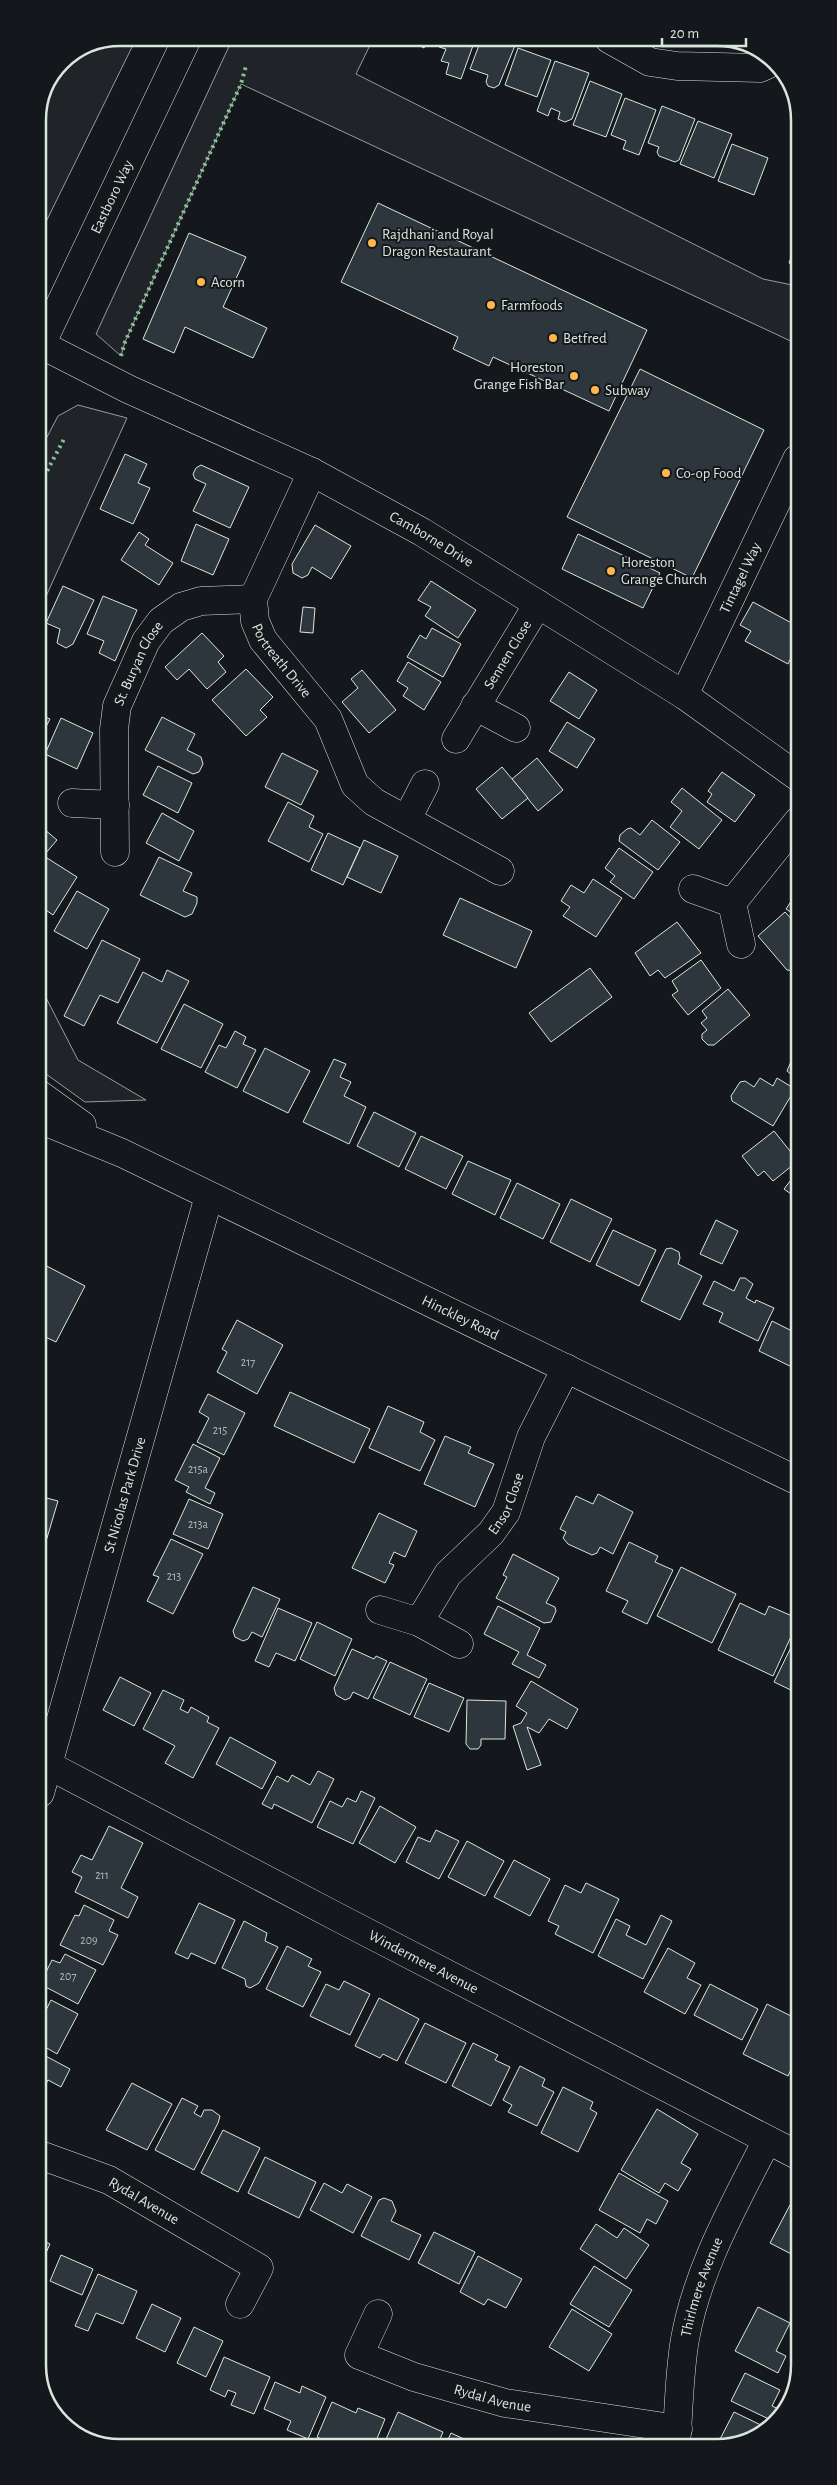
<svg xmlns="http://www.w3.org/2000/svg" width="837" height="2485" viewBox="0 0 837 2485" font-family="'Alegreya Sans',sans-serif">
  <style>
    .green { fill: #202428; stroke: #939e99 }
    .building { fill: #2c363c; stroke: #d8e6dc }
    .lines { fill: none; stroke-linecap: round; stroke-linejoin: round }
    .minor-casing { stroke: #d8e6dc; stroke-width: 29 }
    .major-casing { stroke: #d8e6dc; stroke-width: 29 }
    .minor { stroke: #14181c; stroke-width: 28 }
    .major { stroke: #14181c; stroke-width: 28 }
    .hedge { stroke: #8ac095; stroke-width: 4; stroke-dasharray: 2.5 4; stroke-linecap: butt }
    .poi-dot { fill: #ffb74d; stroke: #14181c; stroke-width: 2 }
    .labels { text-anchor: middle; dominant-baseline: central; stroke-width: 4; stroke-linejoin: round; paint-order: stroke }
    .number-label { font-size: 12px; fill: #adbab4 }
    .street-label { font-size: 15px; fill: #d8e6dc; stroke: #14181c }
    .poi-label { font-size: 15px; fill: #d8e6dc; stroke: #14181c; text-anchor: start }
    .rim { fill: none; stroke: #d8e6dc; stroke-width: 2.5 }
  </style>
  <rect width="100%" height="100%" fill="#14181c"/>
  <!-- green -->
  <g class="green">
    <polygon points="372,41 356,74 763,279 797,286 797,344 241,84 125,342 121,356 96,334 231,42"/>
    <polygon points="134,43 38,238 38,116 62,62 89,44"/>
    <polygon points="78,405 127,418 38,614 38,454 58,416"/>
    <polygon points="39,984 78,1060 146,1100 85,1102 39,1069"/>
  </g>
  <!-- building -->
  <g class="building">
    <polygon points="441,40 475,40 461,79 446,74 449,63 441,61 446,49 439,47"/>
    <polygon points="481,40 507,40 516,43 499,85 494,88 488,86 486,82 488,75 470,69"/>
    <polygon points="410,41 427,41 424,48"/>
    <polygon points="518,48 551,60 537,97 505,85"/>
    <polygon points="555,61 589,73 572,119 565,122 558,119 560,112 551,108 548,116 537,111"/>
    <polygon points="590,81 622,94 606,137 573,125"/>
    <polygon points="625,98 656,110 639,155 623,149 626,141 611,135"/>
    <polygon points="662,106 695,119 679,160 675,162 659,156 657,152 659,147 648,143"/>
    <polygon points="698,121 732,134 714,178 680,164"/>
    <polygon points="732,144 768,158 754,195 718,181"/>
    <polygon points="378,203 647,330 609,411 493,357 489,366 453,349 458,337 341,282"/>
    <polygon points="189,233 246,257 223,307 267,328 253,358 185,327 174,353 143,339"/>
    <polygon points="797,241 797,266 789,263"/>
    <polygon points="640,369 764,430 692,578 567,517"/>
    <polygon points="125,454 147,464 138,483 150,488 133,524 100,509"/>
    <polygon points="201,465 249,487 230,528 193,511 206,484 195,479 193,474 196,468"/>
    <polygon points="196,524 229,539 213,575 181,561"/>
    <polygon points="315,525 351,546 331,579 312,567 308,575 302,578 293,573 292,564"/>
    <polygon points="139,532 149,539 145,545 173,563 159,585 121,560"/>
    <polygon points="578,534 660,573 643,608 562,569"/>
    <polygon points="431,581 476,610 458,638 425,616 431,607 418,600"/>
    <polygon points="63,586 94,600 73,644 66,648 57,643 60,629 46,623"/>
    <polygon points="103,596 137,610 115,661 99,653 104,641 87,634"/>
    <polygon points="753,602 797,626 797,645 788,664 745,641 751,631 740,625"/>
    <polygon points="303,607 315,608 313,633 300,632"/>
    <polygon points="432,628 461,644 443,677 407,657 420,635 426,639"/>
    <polygon points="202,633 224,656 218,662 226,672 207,689 189,669 177,680 165,667"/>
    <polygon points="408,662 441,682 424,710 403,696 408,688 397,681"/>
    <polygon points="246,669 273,697 260,710 267,717 246,736 212,700"/>
    <polygon points="362,670 396,710 369,733 342,702 358,688 351,679"/>
    <polygon points="569,672 597,690 579,719 550,701"/>
    <polygon points="38,714 50,719 38,742"/>
    <polygon points="162,717 195,734 187,750 201,757 203,764 199,772 193,774 145,750"/>
    <polygon points="61,718 93,733 77,769 45,754"/>
    <polygon points="567,722 595,739 577,768 549,751"/>
    <polygon points="282,753 318,771 301,805 265,787"/>
    <polygon points="537,758 563,790 538,811 512,779"/>
    <polygon points="158,766 192,783 178,813 143,795"/>
    <polygon points="502,767 528,798 502,819 476,789"/>
    <polygon points="722,772 755,795 735,822 707,802 712,794 708,791"/>
    <polygon points="682,788 722,820 699,849 670,827 682,811 671,802"/>
    <polygon points="288,802 314,816 309,827 323,834 309,862 268,841"/>
    <polygon points="162,813 194,831 179,861 146,843"/>
    <polygon points="652,820 680,842 658,870 619,841 620,835 627,829 631,828 640,835"/>
    <polygon points="38,824 57,840 39,861"/>
    <polygon points="328,833 360,848 343,885 311,870"/>
    <polygon points="364,840 398,856 381,893 347,877"/>
    <polygon points="619,848 653,872 634,899 610,882 615,876 605,868"/>
    <polygon points="159,857 192,873 183,891 197,897 197,903 192,914 185,917 140,895"/>
    <polygon points="47,858 77,877 53,915 43,908 39,913 39,872"/>
    <polygon points="593,879 622,898 596,937 563,916 570,907 561,901 571,885 584,893"/>
    <polygon points="77,891 109,909 87,949 54,931"/>
    <polygon points="798,891 798,917 786,909"/>
    <polygon points="460,898 532,931 516,968 443,935"/>
    <polygon points="785,912 798,926 798,967 794,971 787,970 758,936"/>
    <polygon points="677,922 701,953 665,978 658,970 650,976 635,953"/>
    <polygon points="102,940 140,959 118,1003 100,995 84,1026 64,1016"/>
    <polygon points="701,960 721,988 688,1015 672,995 678,991 672,981"/>
    <polygon points="590,968 612,997 551,1042 529,1013"/>
    <polygon points="167,970 189,981 157,1043 117,1023 143,972 162,982"/>
    <polygon points="728,989 750,1015 714,1045 708,1045 702,1039 702,1034 707,1030 701,1023 707,1018 702,1011"/>
    <polygon points="184,1004 223,1024 201,1068 161,1049"/>
    <polygon points="235,1031 246,1037 243,1044 256,1050 237,1088 205,1072 219,1045 226,1048"/>
    <polygon points="265,1048 310,1071 288,1113 243,1091"/>
    <polygon points="796,1058 798,1060 798,1080 787,1071 792,1059"/>
    <polygon points="334,1059 346,1064 340,1077 351,1082 344,1096 366,1107 349,1144 303,1122"/>
    <polygon points="760,1078 773,1086 777,1078 795,1089 773,1126 732,1101 731,1096 740,1082 745,1081 754,1087"/>
    <polygon points="374,1112 416,1133 399,1167 357,1146"/>
    <polygon points="774,1131 798,1161 773,1181 764,1171 758,1176 742,1156"/>
    <polygon points="421,1136 463,1156 446,1189 405,1169"/>
    <polygon points="468,1161 511,1180 495,1215 452,1194"/>
    <polygon points="798,1171 798,1199 784,1189"/>
    <polygon points="517,1183 560,1204 543,1239 500,1218"/>
    <polygon points="571,1199 612,1219 590,1262 550,1242"/>
    <polygon points="716,1220 738,1231 722,1264 700,1254"/>
    <polygon points="613,1230 656,1250 639,1286 596,1265"/>
    <polygon points="671,1248 679,1252 680,1258 678,1264 702,1276 680,1320 641,1301 666,1249"/>
    <polygon points="39,1262 85,1286 56,1342 39,1334"/>
    <polygon points="740,1278 745,1278 753,1284 746,1298 755,1303 756,1300 774,1308 758,1341 719,1322 723,1313 703,1304 714,1281 734,1291"/>
    <polygon points="237,1320 283,1345 257,1394 217,1372 227,1352 222,1349"/>
    <polygon points="772,1321 796,1333 798,1329 798,1370 759,1351"/>
    <polygon points="290,1392 370,1429 354,1463 274,1426"/>
    <polygon points="208,1394 245,1413 224,1455 197,1442 209,1418 199,1412"/>
    <polygon points="388,1406 424,1422 420,1432 435,1440 420,1471 369,1448"/>
    <polygon points="445,1436 471,1447 468,1453 494,1464 475,1507 424,1484"/>
    <polygon points="193,1444 220,1458 205,1488 215,1493 210,1504 186,1492 189,1487 175,1480"/>
    <polygon points="598,1494 633,1512 613,1554 600,1547 597,1553 592,1555 568,1544 563,1538 566,1532 560,1529 576,1496 593,1504"/>
    <polygon points="39,1496 58,1501 41,1558 39,1557"/>
    <polygon points="189,1499 223,1514 208,1549 173,1534"/>
    <polygon points="379,1513 417,1531 405,1557 394,1552 389,1563 394,1565 385,1583 352,1568"/>
    <polygon points="171,1539 203,1554 173,1614 147,1601 159,1577 153,1575"/>
    <polygon points="629,1542 658,1556 655,1562 673,1570 647,1624 622,1612 628,1601 606,1591"/>
    <polygon points="513,1554 559,1578 546,1603 555,1607 556,1611 551,1622 544,1623 496,1598 507,1577 503,1575"/>
    <polygon points="681,1567 736,1594 712,1643 657,1616"/>
    <polygon points="253,1587 280,1599 262,1637 252,1632 248,1639 243,1641 235,1637 233,1631"/>
    <polygon points="740,1603 765,1615 769,1606 799,1619 773,1676 718,1650"/>
    <polygon points="498,1606 540,1628 527,1655 546,1665 539,1678 512,1664 519,1652 484,1634"/>
    <polygon points="278,1608 312,1623 295,1661 276,1653 269,1667 255,1661"/>
    <polygon points="317,1622 352,1639 335,1676 300,1659"/>
    <polygon points="796,1637 799,1638 799,1679 793,1691 774,1682"/>
    <polygon points="352,1649 374,1659 376,1656 387,1661 368,1699 353,1692 350,1698 345,1700 336,1695 334,1688"/>
    <polygon points="390,1662 427,1679 410,1715 373,1698"/>
    <polygon points="120,1677 151,1693 134,1726 103,1710"/>
    <polygon points="531,1681 578,1709 567,1729 549,1719 539,1733 527,1727 541,1765 527,1770 513,1726 521,1723 527,1713 516,1706"/>
    <polygon points="429,1683 464,1698 449,1732 414,1717"/>
    <polygon points="163,1690 184,1700 180,1709 188,1713 191,1707 209,1717 207,1722 219,1728 193,1778 165,1763 175,1746 143,1729"/>
    <polygon points="467,1700 506,1701 505,1739 481,1739 481,1745 478,1749 470,1749 466,1744"/>
    <polygon points="230,1737 276,1762 262,1789 216,1764"/>
    <polygon points="318,1771 334,1779 312,1823 274,1804 272,1809 262,1804 277,1776 288,1782 292,1775 310,1785"/>
    <polygon points="361,1791 375,1798 353,1844 317,1827 330,1801 342,1807 347,1798 356,1802"/>
    <polygon points="380,1806 416,1827 395,1863 359,1843"/>
    <polygon points="109,1826 143,1843 121,1888 138,1897 128,1918 75,1892 82,1877 72,1872 81,1855 92,1860"/>
    <polygon points="436,1830 459,1841 439,1879 406,1862 418,1837 430,1842"/>
    <polygon points="467,1841 504,1861 485,1896 448,1877"/>
    <polygon points="514,1860 550,1879 530,1916 494,1897"/>
    <polygon points="586,1883 619,1899 593,1953 555,1934 559,1926 548,1921 565,1885 581,1893"/>
    <polygon points="199,1903 235,1920 215,1964 191,1953 188,1959 175,1953"/>
    <polygon points="84,1905 114,1920 109,1931 118,1935 103,1965 60,1945 75,1915 79,1916"/>
    <polygon points="661,1915 672,1921 643,1979 598,1956 616,1919 630,1926 626,1935 646,1945"/>
    <polygon points="244,1921 267,1933 265,1941 278,1947 259,1983 250,1988 246,1986 245,1979 222,1968"/>
    <polygon points="287,1946 312,1959 308,1966 321,1972 303,2007 266,1989"/>
    <polygon points="668,1948 695,1963 687,1978 701,1985 685,2014 644,1992"/>
    <polygon points="65,1954 96,1970 78,2004 40,1984 52,1960 60,1963"/>
    <polygon points="344,1981 370,1994 350,2035 310,2016 326,1984 339,1990"/>
    <polygon points="710,1984 758,2009 742,2040 694,2015"/>
    <polygon points="379,1998 419,2019 397,2061 383,2054 380,2058 355,2046"/>
    <polygon points="51,2000 78,2014 57,2054 40,2044 40,2012 44,2014"/>
    <polygon points="767,2004 799,2020 799,2052 788,2076 743,2054"/>
    <polygon points="425,2023 466,2043 446,2083 405,2063"/>
    <polygon points="473,2043 498,2055 495,2060 510,2067 491,2106 452,2086"/>
    <polygon points="40,2053 70,2069 61,2087 48,2080 40,2095"/>
    <polygon points="520,2066 545,2079 542,2086 554,2092 537,2126 508,2112 512,2105 503,2100"/>
    <polygon points="132,2083 172,2104 147,2150 106,2130"/>
    <polygon points="563,2087 593,2102 590,2109 597,2113 578,2152 541,2133"/>
    <polygon points="182,2098 198,2106 194,2113 201,2117 204,2110 212,2110 220,2116 218,2123 194,2170 155,2150"/>
    <polygon points="657,2109 698,2134 681,2163 691,2169 678,2191 665,2183 659,2193 621,2170"/>
    <polygon points="223,2130 260,2148 238,2192 201,2173"/>
    <polygon points="265,2157 316,2182 299,2218 248,2193"/>
    <polygon points="619,2173 668,2201 656,2224 647,2219 640,2233 599,2210"/>
    <polygon points="324,2183 342,2193 347,2184 372,2197 353,2233 310,2210"/>
    <polygon points="384,2198 392,2201 396,2211 391,2221 421,2235 409,2260 361,2236 379,2200"/>
    <polygon points="790,2205 799,2210 799,2258 770,2243"/>
    <polygon points="596,2224 617,2238 624,2228 649,2245 626,2279 580,2249"/>
    <polygon points="434,2232 475,2252 459,2284 418,2263"/>
    <polygon points="40,2239 50,2244 40,2266"/>
    <polygon points="61,2255 93,2269 82,2295 50,2281"/>
    <polygon points="478,2256 522,2279 506,2308 488,2299 484,2305 460,2292"/>
    <polygon points="594,2266 632,2290 609,2327 570,2304"/>
    <polygon points="98,2274 137,2291 123,2324 96,2313 88,2331 75,2326"/>
    <polygon points="152,2304 181,2318 165,2352 136,2338"/>
    <polygon points="758,2307 790,2323 776,2351 786,2356 778,2373 735,2351"/>
    <polygon points="572,2309 612,2334 589,2371 549,2347"/>
    <polygon points="194,2327 223,2341 206,2377 177,2363"/>
    <polygon points="224,2357 270,2377 254,2414 231,2405 236,2393 228,2390 225,2397 210,2390"/>
    <polygon points="745,2373 780,2390 772,2406 783,2411 780,2416 773,2421 731,2401"/>
    <polygon points="275,2382 300,2393 302,2386 326,2397 308,2439 287,2430 291,2421 264,2409"/>
    <polygon points="332,2402 356,2413 358,2408 385,2419 374,2446 361,2446 351,2442 349,2446 338,2446 317,2437"/>
    <polygon points="398,2412 443,2432 437,2446 383,2446"/>
    <polygon points="734,2412 765,2427 738,2445 717,2445"/>
    <polygon points="451,2433 479,2446 445,2446"/>
  </g>
  <g class="lines">
    <defs>
      <g id="minor">
        <polyline points="609,39 650,62 677,66 760,68 773,62"/>
        <path id="s1" d="M38,343L128,389L312,472L422,532L684,695L798,777"/>
        <path id="s2" d="M312,472L253,599L255,621L263,640L328,719L355,785L374,802L500,871"/>
        <path id="s3" d="M684,695L797,459"/>
        <polyline points="475,706 516,728"/>
        <path id="s4" d="M456,739L538,604"/>
        <polyline points="72,803 115,805"/>
        <polyline points="407,819 425,784"/>
        <path id="s5" d="M115,852L114,729L117,706L146,641L161,621L181,607L201,601L253,599"/>
        <polyline points="693,889 732,903 741,944"/>
        <polyline points="732,903 798,821"/>
        <polyline points="380,1610 419,1622 459,1644"/>
        <path id="s6" d="M419,1622L448,1574L491,1533L506,1512L531,1437L566,1368"/>
        <path id="s7" d="M48,1765L341,1919L799,2156"/>
        <path id="s8" d="M40,1793L209,1196"/>
        <path id="s9" d="M40,2155L109,2180L259,2268L240,2304"/>
        <path id="s10" d="M378,2314L359,2355L414,2377L505,2403L678,2429"/>
        <path id="s11" d="M676,2445C679,2410 679,2373 685,2339C698,2267 735,2204 767,2140"/>
      </g>
      <g id="major">
        <path id="s12" d="M38,351L185,43"/>
        <polyline points="39,1094 82,1125"/>
        <path id="s13" d="M39,1119L122,1153L798,1481"/>
      </g>
    </defs>
    <!-- minor casing -->
    <use href="#minor" class="minor-casing"/>
    <!-- major casing -->
    <use href="#major" class="major-casing"/>
    <!-- minor -->
    <use href="#minor" class="minor"/>
    <!-- major -->
    <use href="#major" class="major"/>
    <!-- hedge -->
    <g class="hedge">
      <polyline points="250,45 252,42"/>
      <polyline points="121,356 125,342 241,84 246,66"/>
      <polyline points="38,488 64,439"/>
    </g>
  </g>
  <!-- markers -->
  <g class="poi-dot">
    <circle cx="372" cy="243" r="5"/>
    <circle cx="201" cy="282" r="5"/>
    <circle cx="491" cy="305" r="5"/>
    <circle cx="553" cy="338" r="5"/>
    <circle cx="574" cy="376" r="5"/>
    <circle cx="595" cy="390" r="5"/>
    <circle cx="666" cy="473" r="5"/>
    <circle cx="611" cy="571" r="5"/>
  </g>
  <g class="labels">
    <!-- number labels -->
    <g class="number-label">
      <text x="248" y="1362">217</text>
      <text x="220" y="1430">215</text>
      <text x="198" y="1469">215a</text>
      <text x="198" y="1524">213a</text>
      <text x="174" y="1576">213</text>
      <text x="102" y="1875">211</text>
      <text x="89" y="1940">209</text>
      <text x="68" y="1976">207</text>
    </g>
    <!-- street labels -->
    <g class="street-label">
      <text stroke="none"><textPath href="#s12" startOffset="171">Eastboro Way</textPath></text>
      <text stroke="none"><textPath href="#s1" startOffset="440">Camborne Drive</textPath></text>
      <text stroke="none"><textPath href="#s3" startOffset="130">Tintagel Way</textPath></text>
      <text stroke="none"><textPath href="#s4" startOffset="99">Sennen Close</textPath></text>
      <text stroke="none"><textPath href="#s2" startOffset="210">Portreath Drive</textPath></text>
      <text stroke="none"><textPath href="#s5" startOffset="194">St. Buryan Close</textPath></text>
      <text stroke="none"><textPath href="#s13" startOffset="466">Hinckley Road</textPath></text>
      <text stroke="none"><textPath href="#s8" startOffset="310">St Nicolas Park Drive</textPath></text>
      <text stroke="none"><textPath href="#s6" startOffset="149">Ensor Close</textPath></text>
      <text stroke="none"><textPath href="#s7" startOffset="424">Windermere Avenue</textPath></text>
      <text stroke="none"><textPath href="#s9" startOffset="114">Rydal Avenue</textPath></text>
      <text stroke="none"><textPath href="#s11" startOffset="161">Thirlmere Avenue</textPath></text>
      <text stroke="none"><textPath href="#s10" startOffset="186">Rydal Avenue</textPath></text>
    </g>
    <!-- poi labels -->
    <g class="poi-label">
      <text x="382" y="234">Rajdhani and Royal<tspan x="382" dy="17">Dragon Restaurant</tspan></text>
      <text x="211" y="282">Acorn</text>
      <text x="501" y="305">Farmfoods</text>
      <text x="563" y="338">Betfred</text>
      <text x="564" y="367" text-anchor="end">Horeston<tspan x="564" dy="17">Grange Fish Bar</tspan></text>
      <text x="605" y="390">Subway</text>
      <text x="676" y="473">Co-op Food</text>
      <text x="621" y="562">Horeston<tspan x="621" dy="17">Grange Church</tspan></text>
    </g>
  </g>
  <!-- crop -->
  <path d="M0 0H837V2485H0ZM120 46H717A74 74 0 0 1 791 120V2365A74 74 0 0 1 717 2439H120A74 74 0 0 1 46 2365V120A74 74 0 0 1 120 46Z" fill="#14181c" fill-rule="evenodd"/>
  <path class="rim" d="M120 46H717A74 74 0 0 1 791 120V2365A74 74 0 0 1 717 2439H120A74 74 0 0 1 46 2365V120A74 74 0 0 1 120 46Z"/>
  <!-- scale -->
  <path d="M662 38v8h84v-8" fill="none" stroke="#d8e6dc" stroke-width="2.5"/>
  <text x="670" y="38" font-size="15" fill="#d8e6dc" stroke="#14181c" stroke-width="4" paint-order="stroke">20 m</text>
</svg>
